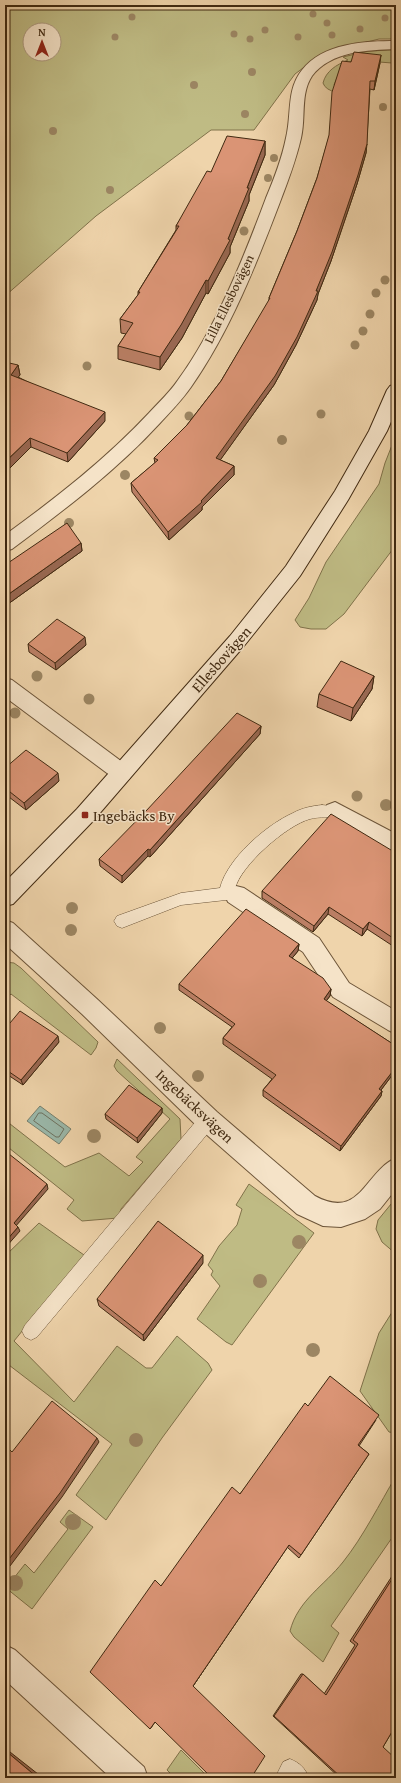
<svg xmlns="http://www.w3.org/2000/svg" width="401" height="1783" viewBox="0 0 401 1783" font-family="'Gentium Book Plus',serif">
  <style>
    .green { fill: #bfbb84; stroke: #80724a; fill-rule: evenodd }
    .water { fill: #9ab8aa; stroke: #767f6d }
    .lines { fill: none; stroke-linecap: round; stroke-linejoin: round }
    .shore { stroke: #6d705e; stroke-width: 1 }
    .lane-casing { stroke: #6c5438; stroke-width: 1 }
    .street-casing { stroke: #6c5438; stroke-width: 2 }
    .secondary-casing { stroke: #402911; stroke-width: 2 }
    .lane { fill: #f5e3c8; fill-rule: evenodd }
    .street { fill: #f5e3c8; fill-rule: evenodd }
    .secondary { fill: #f5e3c8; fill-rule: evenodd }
    .tree { fill: #9c8663 }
    .wall { fill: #bb7f65; stroke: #402911 }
    .shaded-wall { fill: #996852; stroke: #402911 }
    .building { fill: #da9475; stroke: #402911 }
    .poi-dot { fill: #8f2418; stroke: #f5e3c8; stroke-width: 1.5 }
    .labels { text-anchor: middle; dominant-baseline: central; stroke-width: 3; stroke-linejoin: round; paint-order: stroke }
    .far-street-label { font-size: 13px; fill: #402911; stroke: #f5e3c8 }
    .street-label { font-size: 15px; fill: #402911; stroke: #f5e3c8 }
    .poi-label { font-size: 15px; fill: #402911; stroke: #f5e3c8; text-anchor: start }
  </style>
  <rect width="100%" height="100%" fill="#efd4ab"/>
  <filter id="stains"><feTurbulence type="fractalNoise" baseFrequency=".005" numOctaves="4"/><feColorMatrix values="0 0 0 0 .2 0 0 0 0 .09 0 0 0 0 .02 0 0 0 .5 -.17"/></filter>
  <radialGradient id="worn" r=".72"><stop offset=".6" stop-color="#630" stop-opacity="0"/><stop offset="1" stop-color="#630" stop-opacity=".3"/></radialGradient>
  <!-- green -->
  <g class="green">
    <path d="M5,5H396V39H379L323,53L295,74L254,130H211L96,216L5,296ZM30,30H54V54H30Z"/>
    <path d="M393,50L395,53V59L392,63L353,60L342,66L334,85L356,91L354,96C345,94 326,93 323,83C326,71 336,65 348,60L343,57L368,51Z"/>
    <polygon points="396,435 396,545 344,614 326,629 311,629 300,627 295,620 309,598 326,562 379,484 385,463"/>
    <polygon points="5,962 14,963 21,968 98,1042 96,1048 91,1055 11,994 5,1000"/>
    <polygon points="117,1059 180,1119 181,1139 121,1209 118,1218 82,1221 67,1209 74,1200 9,1148 5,1152 5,1120 65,1167 99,1153 129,1176 143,1162 136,1157 170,1119 117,1071 114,1066"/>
    <polygon points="249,1184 314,1233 232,1345 226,1342 197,1319 220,1286 211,1275 213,1271 208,1265 219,1246 237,1225 242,1209 236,1205"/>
    <polygon points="396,1198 396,1254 382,1242 376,1229 378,1220"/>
    <polygon points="39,1223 84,1255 14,1341 74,1402 117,1346 146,1368 152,1368 177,1336 208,1363 212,1370 162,1438 106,1520 76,1495 112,1444 5,1362 5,1256"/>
    <polygon points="396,1306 396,1433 389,1432 360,1391 379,1333"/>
    <path d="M396,1476V1532L331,1626L339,1633L323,1662L294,1637L290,1631C298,1600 324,1586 343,1562C363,1537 380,1503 396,1476Z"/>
    <polygon points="69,1510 93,1527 32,1609 6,1588 25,1564 34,1573 68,1529 60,1522"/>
    <polygon points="181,1750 209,1778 175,1778 167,1770"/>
  </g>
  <!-- water -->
  <polygon class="water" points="40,1106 71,1129 59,1144 27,1121"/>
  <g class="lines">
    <!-- shore -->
    <polygon class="shore" points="39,1113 42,1113 64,1129 59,1137 56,1137 34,1121"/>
    <defs>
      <g id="lane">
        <path d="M322,805L340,807L342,811L340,815C330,819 320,816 310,819C287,825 240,866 235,889L240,890L243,895L240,900L235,901L226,900L181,905L122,928L117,926L114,921L117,916L181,893L220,888C227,859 266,825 293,813C302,808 312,806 322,805Z"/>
        <polygon points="208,1112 214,1114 216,1120 214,1126 37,1337 31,1340 25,1337 22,1331 25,1325 202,1114"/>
        <path d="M290,1759C300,1763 305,1768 309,1778H275L283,1762Z"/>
      </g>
      <g id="street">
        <path d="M396,41V49C368,50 331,51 312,76C300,94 306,118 301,138C296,160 288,181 280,202C256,265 230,331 191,387C182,400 171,411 160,423C116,471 64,510 12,549L5,551V535C56,498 106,459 149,413C159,402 170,392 178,380C215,330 244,257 266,198C274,179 282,158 286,138C292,114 286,90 302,70C323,43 365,41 396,41Z"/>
        <polygon points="5,678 12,680 129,767 132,773 129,779 122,781 115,779 5,697"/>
        <polygon points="335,802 396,834 396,854 388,851 327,817 324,811 327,805"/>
        <polygon points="236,886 244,888 319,938 349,983 396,1011 396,1034 388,1030 333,997 303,952 228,902 225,895 228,888"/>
        <path d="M5,920L13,923L98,1000L217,1112L315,1196C361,1221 365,1171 396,1158V1189L380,1209L365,1219L341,1227L323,1226L297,1214L199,1128L82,1014L5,944Z"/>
        <polygon points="5,1645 15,1650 144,1767 148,1778 111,1778 5,1680"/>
      </g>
      <polygon id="secondary" points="396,384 396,410 387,431 348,500 300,576 244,646 93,821 13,904 5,906 5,882 77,809 230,636 286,566 335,491 369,431 387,390 390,386"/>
    </defs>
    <!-- lane casing -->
    <use href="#lane" class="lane-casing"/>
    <!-- street casing -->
    <use href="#street" class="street-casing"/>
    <!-- secondary casing -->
    <use href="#secondary" class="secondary-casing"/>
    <!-- lane -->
    <use href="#lane" class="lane"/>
    <!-- street -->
    <use href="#street" class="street"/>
    <!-- secondary -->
    <use href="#secondary" class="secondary"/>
  </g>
  <!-- trees -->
  <g class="tree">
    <circle cx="313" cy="14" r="3.5"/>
    <circle cx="132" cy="17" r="3.5"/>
    <circle cx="385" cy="18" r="3.5"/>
    <circle cx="327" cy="23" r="3.5"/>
    <circle cx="360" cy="29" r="3.5"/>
    <circle cx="265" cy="30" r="3.5"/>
    <circle cx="234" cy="34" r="3.5"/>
    <circle cx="332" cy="35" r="3.5"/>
    <circle cx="115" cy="37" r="3.5"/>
    <circle cx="298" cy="37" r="3.5"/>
    <circle cx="250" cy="39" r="3.5"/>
    <circle cx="252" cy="72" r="4"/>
    <circle cx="194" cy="85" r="4"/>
    <circle cx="383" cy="107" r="4"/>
    <circle cx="245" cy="114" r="4"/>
    <circle cx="53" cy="131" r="4"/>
    <circle cx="274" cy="158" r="4"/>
    <circle cx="268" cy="178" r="4"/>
    <circle cx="110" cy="190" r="4"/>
    <circle cx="244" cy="231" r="4.5"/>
    <circle cx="385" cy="280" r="4.5"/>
    <circle cx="376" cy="293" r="4.5"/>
    <circle cx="370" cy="314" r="4.5"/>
    <circle cx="363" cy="331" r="4.5"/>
    <circle cx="355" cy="345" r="4.5"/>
    <circle cx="87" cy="366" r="4.5"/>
    <circle cx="321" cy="414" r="4.5"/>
    <circle cx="189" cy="416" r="4.5"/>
    <circle cx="282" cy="440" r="5"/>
    <circle cx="125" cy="475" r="5"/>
    <circle cx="69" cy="523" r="5"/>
    <circle cx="37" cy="676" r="5.5"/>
    <circle cx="89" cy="699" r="5.5"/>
    <circle cx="15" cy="713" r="5.5"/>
    <circle cx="357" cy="796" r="5.5"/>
    <circle cx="386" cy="805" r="6"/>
    <circle cx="72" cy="908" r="6"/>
    <circle cx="71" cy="930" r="6"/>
    <circle cx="160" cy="1028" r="6"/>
    <circle cx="198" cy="1076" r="6"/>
    <circle cx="94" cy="1136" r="7"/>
    <circle cx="299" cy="1242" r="7"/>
    <circle cx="260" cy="1281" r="7"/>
    <circle cx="313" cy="1350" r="7"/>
    <circle cx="136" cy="1440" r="7"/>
    <circle cx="73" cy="1522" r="8"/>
    <circle cx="15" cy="1583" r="8"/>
  </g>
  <!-- wall -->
  <g class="wall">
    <polygon points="351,62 380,63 374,90 370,89 366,153 357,184 331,261 318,294 317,300 296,345 274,385 220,460 234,466 234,475 202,507 202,510 169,540 132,492 131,483 155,463 154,458 187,425 221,381 269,301 269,298 297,231 317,178"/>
    <polygon points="265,141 265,155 249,195 249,201 230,247 230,253 208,294 206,293 182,338 160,370 118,359 118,346 126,334 121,333 120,319 138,295 138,292 176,230 176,226 211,172"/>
    <polygon points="18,365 20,375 18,377 105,421 68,462 31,447 5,473"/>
    <polygon points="81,543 82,551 8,604 5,602 5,565"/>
    <polygon points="28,644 86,645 56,670 29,652"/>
    <polygon points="374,676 372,689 351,721 317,707 319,694"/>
    <polygon points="261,726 260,734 150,857 148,856 122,883 100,866 99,859"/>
    <polygon points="5,768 59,781 26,810 5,794"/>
    <polygon points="396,853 396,948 367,929 362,936 328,914 313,932 262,898 262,891"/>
    <polygon points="299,944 298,951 292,958 331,989 330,996 326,1001 396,1046 396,1070 381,1090 382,1091 381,1096 340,1151 263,1096 263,1090 272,1079 223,1044 223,1038 232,1027 179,990 179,984"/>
    <polygon points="5,1019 10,1023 59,1042 23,1085 5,1073"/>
    <polygon points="162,1108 162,1113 138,1143 106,1119 105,1114"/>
    <polygon points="203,1263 144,1341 99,1306 97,1299"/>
    <polygon points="308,1406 376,1420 359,1446 369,1454 299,1558 287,1547 193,1686 155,1722 151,1728 150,1729 161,1586 240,1494"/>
    <polygon points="396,1570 396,1725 383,1747 396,1778 340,1778 273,1716 301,1674 303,1674 324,1694 355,1645 350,1641"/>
  </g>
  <!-- shaded-wall -->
  <g class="shaded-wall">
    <polygon points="381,55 380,63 374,90 375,81"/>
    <polygon points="265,141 265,155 249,195 249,201 230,247 230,253 208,294 208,281 228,239 247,188"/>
    <polygon points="367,144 366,153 357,184 331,261 318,294 317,300 296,345 274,385 216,466 216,458 316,291"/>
    <polygon points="206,280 206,293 182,338 160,370 160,357"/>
    <polygon points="18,365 20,375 13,384 11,375"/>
    <polygon points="105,412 105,421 68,462 67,453"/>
    <polygon points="30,438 31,447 5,473 5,462"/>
    <polygon points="234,466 234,475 202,507 202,510 169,540 168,532 201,501"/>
    <polygon points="81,543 82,551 8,604 6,596"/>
    <polygon points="85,637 86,645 56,670 55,663"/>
    <polygon points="374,676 372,689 351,721 353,708"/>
    <polygon points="261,726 260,734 150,857 150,850"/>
    <polygon points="58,773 59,781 26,810 24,803"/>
    <polygon points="148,849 148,856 122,883 122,876"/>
    <polygon points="329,907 328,914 313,932 314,926"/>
    <polygon points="369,922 367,929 362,936 363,929"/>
    <polygon points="299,944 298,951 289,962 289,956"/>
    <polygon points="331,989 330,996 323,1005 324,999"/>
    <polygon points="58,1036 59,1042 23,1085 21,1080"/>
    <polygon points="396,1067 396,1070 378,1094 379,1089"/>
    <polygon points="382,1091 381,1096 340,1151 341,1146"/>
    <polygon points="162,1108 162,1113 138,1143 137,1138"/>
    <polygon points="47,1184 48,1189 15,1227 14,1223"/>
    <polygon points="18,1227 20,1231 5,1248 5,1242"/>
    <polygon points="203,1255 203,1263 144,1341 143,1335"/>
    <polygon points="97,1438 99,1442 62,1497 10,1566 6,1563"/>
    <polygon points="289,1545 287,1547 193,1686"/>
    <polygon points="7,1752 10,1752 43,1778 38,1778"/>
  </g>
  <!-- building -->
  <g class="building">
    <polygon points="354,52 381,55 375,81 370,81 367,144 358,175 332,252 316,291 318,291 297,337 275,376 216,458 234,466 201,501 202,502 168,532 131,483 158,460 154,458 187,425 221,381 270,298 269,298 297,231 317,178 329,135 332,92 342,61 351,62"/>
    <polygon points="227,136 265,141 247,188 249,188 228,239 230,240 208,281 206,280 181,325 160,357 118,346 133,323 120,319 140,292 138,292 179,226 176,226 207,171 211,172"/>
    <polygon points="5,362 18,365 11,375 105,412 67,453 30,438 5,462"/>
    <polygon points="67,523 81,543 6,596 5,595 5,565"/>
    <polygon points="57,619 85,637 55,663 28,644"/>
    <polygon points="341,661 374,676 353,708 319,694"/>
    <polygon points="237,713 261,726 150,850 148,849 122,876 99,859 146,811"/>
    <polygon points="26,750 58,773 24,803 5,788 5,768"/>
    <polygon points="331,814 396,853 396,940 369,922 363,929 329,907 314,926 262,891"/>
    <polygon points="246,909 299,944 289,956 323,978 331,989 324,999 396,1046 396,1067 379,1089 382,1091 341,1146 263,1090 276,1075 223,1038 235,1024 179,984"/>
    <polygon points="20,1011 58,1036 21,1080 5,1069 5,1019 10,1023"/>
    <polygon points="129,1085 162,1108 137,1138 105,1114"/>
    <polygon points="9,1154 47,1184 14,1223 18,1227 5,1242 5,1158"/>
    <polygon points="158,1221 203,1255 143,1335 97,1299"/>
    <polygon points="330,1376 379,1415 358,1445 369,1454 301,1555 289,1545 193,1686 265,1756 251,1778 212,1778 155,1722 150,1729 90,1672 155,1580 161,1586 232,1487 240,1494 305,1403 308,1406"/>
    <polygon points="52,1401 97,1438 60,1493 6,1563 5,1562 5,1445 12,1452"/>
    <polygon points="396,1573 396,1725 383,1747 396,1759 396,1778 342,1778 274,1716 303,1674 326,1695 358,1644 353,1640"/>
    <polygon points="7,1752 38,1778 5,1778 5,1755"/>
  </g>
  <!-- markers -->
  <rect class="poi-dot" x="81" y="811" width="8" height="8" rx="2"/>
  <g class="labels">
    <!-- far-street labels -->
    <g class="far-street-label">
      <text transform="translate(229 299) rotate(-64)">Lilla Ellesbovägen</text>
    </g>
    <!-- street labels -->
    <g class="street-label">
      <text transform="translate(221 659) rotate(-49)">Ellesbovägen</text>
      <text transform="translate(195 1106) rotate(43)">Ingebäcksvägen</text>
    </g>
    <!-- poi labels -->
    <g class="poi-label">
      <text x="93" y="815">Ingebäcks By</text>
    </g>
  </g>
  <!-- margin -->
  <rect width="401" height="1783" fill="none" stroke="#efd4ab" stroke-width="20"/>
  <rect x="6" y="6" width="389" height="1771" fill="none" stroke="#402911" stroke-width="2"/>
  <rect x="10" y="10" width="381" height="1763" fill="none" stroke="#402911"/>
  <!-- north arrow -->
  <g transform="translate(42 42)"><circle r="19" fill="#f5e3c8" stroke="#ad997f"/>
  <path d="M0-3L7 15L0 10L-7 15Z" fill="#8f2418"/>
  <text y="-6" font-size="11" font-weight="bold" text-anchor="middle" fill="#402911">N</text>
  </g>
  <rect width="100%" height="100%" filter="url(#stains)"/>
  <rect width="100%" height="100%" fill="url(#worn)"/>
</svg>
